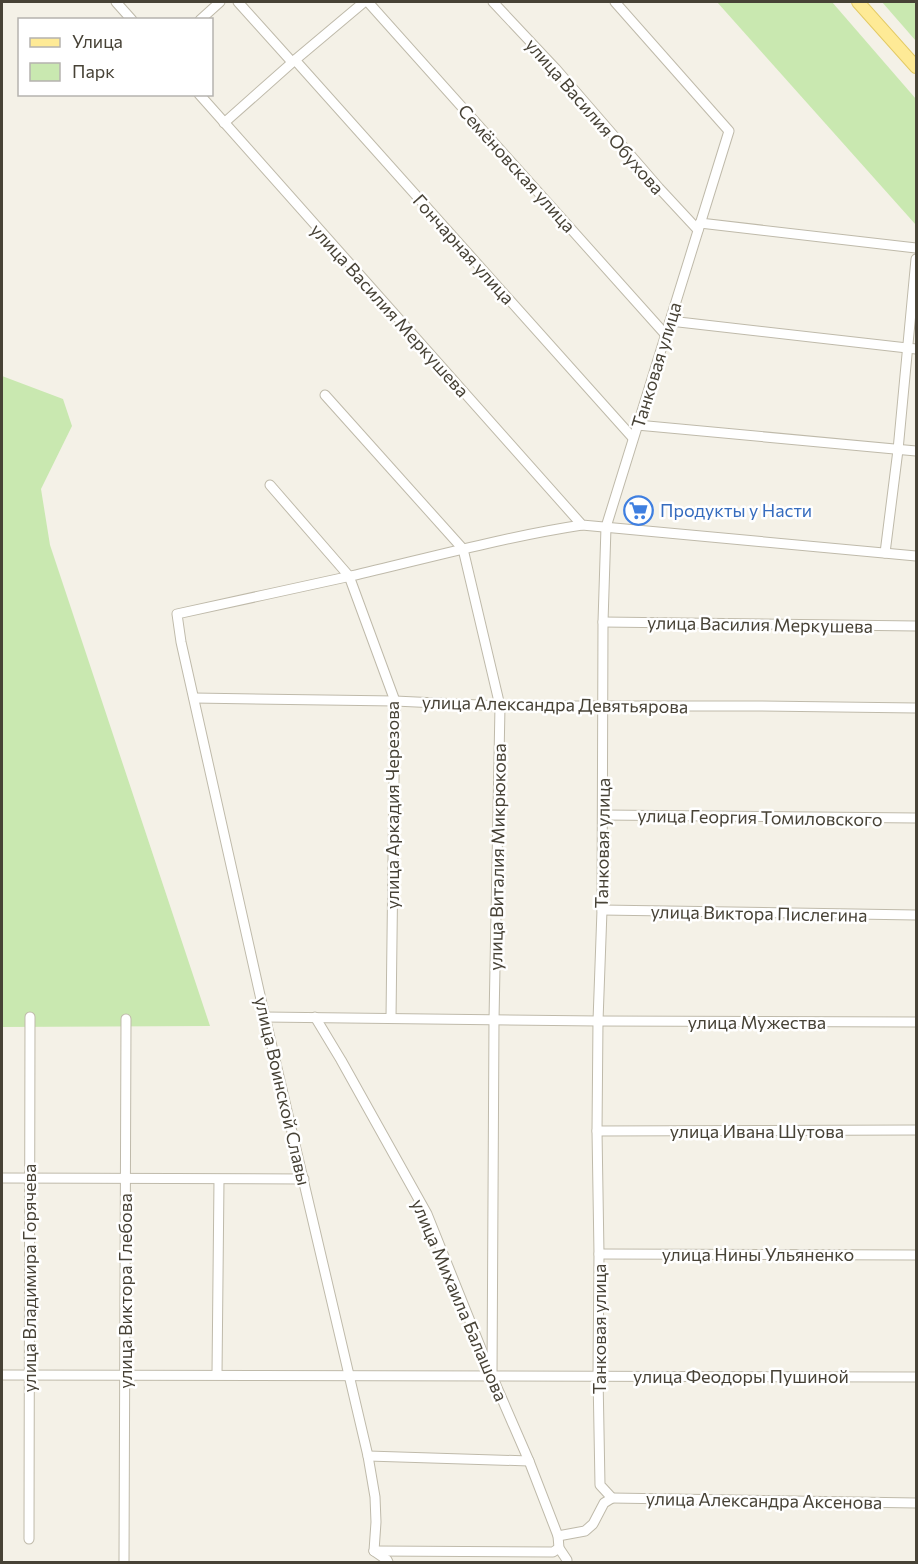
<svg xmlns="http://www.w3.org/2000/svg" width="918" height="1564" viewBox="0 0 918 1564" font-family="Commissioner,sans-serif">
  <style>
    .green { fill: #c9e8b0 }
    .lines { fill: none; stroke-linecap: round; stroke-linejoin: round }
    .minor-casing { stroke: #bfbaaa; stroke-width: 11 }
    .major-casing { stroke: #e3ca65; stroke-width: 14 }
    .minor { stroke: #fff; stroke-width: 9 }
    .major { stroke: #feea96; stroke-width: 12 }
    .labels { text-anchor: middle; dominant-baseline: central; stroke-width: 5; stroke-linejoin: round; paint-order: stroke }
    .street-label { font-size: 18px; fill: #474236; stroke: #fff }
    .shop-label { font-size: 18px; fill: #366cbe; stroke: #fff; text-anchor: start }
  </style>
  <rect width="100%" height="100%" fill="#f4f1e7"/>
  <!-- green -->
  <g class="green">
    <polygon points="717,2 832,2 916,99 916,225"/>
    <polygon points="882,2 916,2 916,41"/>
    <polygon points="2,376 63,399 72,426 41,489 50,545 210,1026 2,1027"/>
  </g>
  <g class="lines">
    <defs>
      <g id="minor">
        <polyline points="116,2 132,20"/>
        <polyline points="238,2 292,62"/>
        <polyline points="368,2 665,334"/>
        <polyline points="493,2 556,69 659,188 698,230"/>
        <polyline points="200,20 220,2"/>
        <polyline points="295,60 633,438"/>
        <polyline points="199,94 582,525 916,556"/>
        <polyline points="224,123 295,60 364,2"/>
        <polyline points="700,223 916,248"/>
        <polyline points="670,321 916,349"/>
        <polyline points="325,395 463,549 500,706 494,1020 492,1376"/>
        <polyline points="637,425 916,451"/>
        <polyline points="270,485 349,576 395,701 391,1018"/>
        <polyline points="885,553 898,450 916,259"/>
        <polyline points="603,622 916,626"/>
        <polyline points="194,698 395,701 500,706 762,706 916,708"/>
        <polyline points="603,815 916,818"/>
        <polyline points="602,910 916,915"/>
        <polyline points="265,1017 598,1021 916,1022"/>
        <polyline points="315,1017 341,1060 427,1214 492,1376 529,1461 558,1536 559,1548 567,1560"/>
        <polyline points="597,1131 916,1130"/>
        <polyline points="2,1178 304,1179"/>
        <polyline points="599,1254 916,1255"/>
        <polyline points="217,1374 219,1180"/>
        <polyline points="2,1375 916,1377"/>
        <polyline points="368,1456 529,1461"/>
        <polyline points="612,1498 916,1503"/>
        <polyline points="558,1536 585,1531 593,1524 604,1503 612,1498 600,1485 598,1376 599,1254 597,1131 598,1021 602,910 603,622 606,527 729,131 615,2"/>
        <polyline points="29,1539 30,1017"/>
        <path d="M374,1551L376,1522L375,1497L368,1456L262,1004L181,642L177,614C235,601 293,589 351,576C428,558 504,537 582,525"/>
        <polyline points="374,1551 553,1552 559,1548"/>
        <polyline points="374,1551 387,1560 388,1562"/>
        <polyline points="124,1562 126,1019"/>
      </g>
      <polyline id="major" points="858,2 916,67"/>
    </defs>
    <!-- minor casing -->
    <use href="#minor" class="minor-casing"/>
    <!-- major casing -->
    <use href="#major" class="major-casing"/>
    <!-- minor -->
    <use href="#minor" class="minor"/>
    <!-- major -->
    <use href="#major" class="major"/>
  </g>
  <!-- icons -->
  <defs>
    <symbol id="supermarket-ring" viewBox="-11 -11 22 22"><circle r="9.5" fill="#fff" stroke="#3f7fe0" stroke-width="1.5"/><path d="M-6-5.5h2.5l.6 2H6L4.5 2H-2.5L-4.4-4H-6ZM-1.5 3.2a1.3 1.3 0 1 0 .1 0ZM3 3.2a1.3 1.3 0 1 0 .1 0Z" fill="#3f7fe0"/></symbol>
  </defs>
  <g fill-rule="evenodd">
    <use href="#supermarket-ring" x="622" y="494" width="33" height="33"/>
  </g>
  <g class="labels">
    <!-- street labels -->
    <g class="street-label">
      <text transform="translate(595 116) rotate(49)">улица Василия Обухова</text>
      <text transform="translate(517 168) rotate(48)">Семёновская улица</text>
      <text transform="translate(464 249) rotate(48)">Гончарная улица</text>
      <text transform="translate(390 310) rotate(48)">улица Василия Меркушева</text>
      <text transform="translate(656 365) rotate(-73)">Танковая улица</text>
      <text transform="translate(760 624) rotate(1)">улица Василия Меркушева</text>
      <text transform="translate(555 704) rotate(1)">улица Александра Девятьярова</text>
      <text transform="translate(392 805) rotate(-90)">улица Аркадия Черезова</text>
      <text transform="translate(760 817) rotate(1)">улица Георгия Томиловского</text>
      <text transform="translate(602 843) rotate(-89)">Танковая улица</text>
      <text transform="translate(497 857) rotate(-89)">улица Виталия Микрюкова</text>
      <text transform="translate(759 913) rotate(1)">улица Виктора Пислегина</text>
      <text x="757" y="1022">улица Мужества</text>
      <text transform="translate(283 1091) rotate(77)">улица Воинской Славы</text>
      <text x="757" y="1131">улица Ивана Шутова</text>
      <text x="758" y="1254">улица Нины Ульяненко</text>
      <text transform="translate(29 1278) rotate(-90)">улица Владимира Горячева</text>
      <text transform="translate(125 1291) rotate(-90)">улица Виктора Глебова</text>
      <text transform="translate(460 1300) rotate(67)">улица Михаила Балашова</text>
      <text transform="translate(599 1329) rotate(-90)">Танковая улица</text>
      <text x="741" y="1376">улица Феодоры Пушиной</text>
      <text transform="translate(764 1500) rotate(1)">улица Александра Аксенова</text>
    </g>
    <!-- shop labels -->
    <g class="shop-label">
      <text x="660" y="510">Продукты у Насти</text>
    </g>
  </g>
  <!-- border -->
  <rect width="918" height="1564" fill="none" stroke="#474236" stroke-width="6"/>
  <!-- legend -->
  <rect x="18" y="18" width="195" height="78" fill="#ffffff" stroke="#b5b3af" stroke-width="1.5"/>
  <rect x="30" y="38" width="30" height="9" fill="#feea96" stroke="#b5b3af" stroke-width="1.5"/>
  <text x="72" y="48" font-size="18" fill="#474236">Улица</text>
  <rect x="30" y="63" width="30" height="18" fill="#c9e8b0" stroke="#b5b3af" stroke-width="1.5"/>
  <text x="72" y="78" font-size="18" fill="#474236">Парк</text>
</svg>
